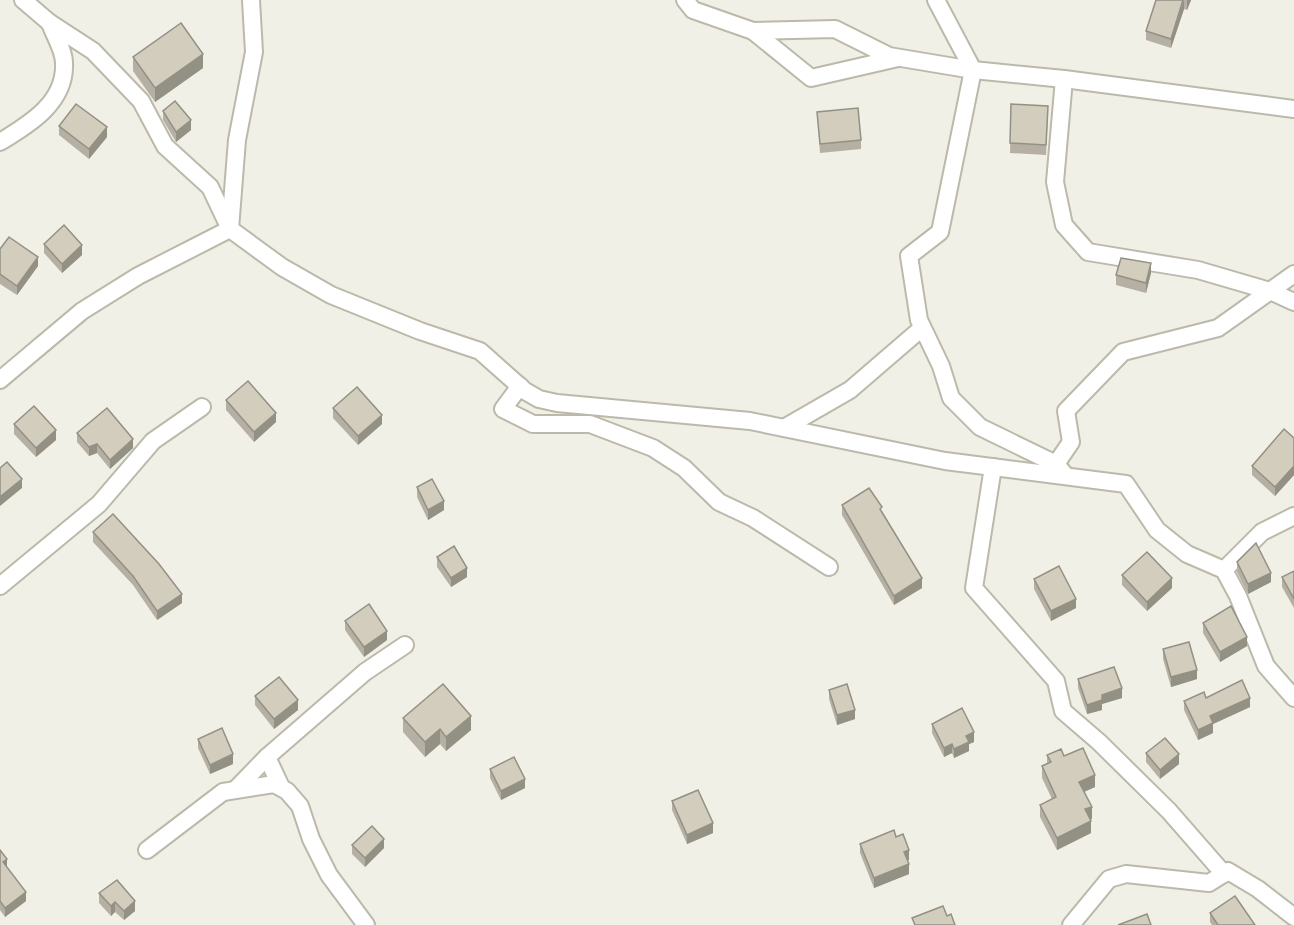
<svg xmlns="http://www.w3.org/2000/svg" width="1294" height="925" viewBox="0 0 1294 925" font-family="'Asap Condensed',sans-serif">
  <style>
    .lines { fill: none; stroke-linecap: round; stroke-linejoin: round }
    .street-casing { stroke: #bcb9aa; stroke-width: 20 }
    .street { stroke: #fff; stroke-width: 16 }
    .wall { fill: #b5b0a3 }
    .shaded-wall { fill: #939084 }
    .building { fill: #d2cdbd; stroke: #939084; stroke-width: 1.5 }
  </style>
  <rect width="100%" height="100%" fill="#f1f0e7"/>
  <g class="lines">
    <defs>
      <g id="street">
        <polyline points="23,0 50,23"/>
        <polyline points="685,0 693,10 753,31 835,29 889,56 973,70 1064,79 1294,109"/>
        <polyline points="936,0 973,70 940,232 909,256 919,320 941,366 951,398 980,427 1056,464 1066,476"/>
        <polyline points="753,31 811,78 898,58"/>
        <polyline points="1064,79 1055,182 1064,225 1088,252 1198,270 1270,291 1294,302"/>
        <path d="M0,142C30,124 66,102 64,63C64,50 54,35 50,23L93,51L141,101L165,146L210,187L230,229L282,267L331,295L420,331L480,351L525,391L539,399L557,403L750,421L945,461L1126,484L1157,530L1187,554L1224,570L1238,596L1266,666L1294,698"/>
        <polyline points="0,380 82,311 138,276 230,229 237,140 254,52 251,0"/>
        <polyline points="520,386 503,409 533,424 590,424 653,448 684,468 719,502 753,518 829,567"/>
        <polyline points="784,428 850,390 922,328"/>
        <polyline points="1056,464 1071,442 1066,411 1123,352 1218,328 1294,274"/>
        <polyline points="993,467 974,588 1056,681 1063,711 1099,742 1169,811 1224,874"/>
        <polyline points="1224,570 1262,532 1294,516"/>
        <polyline points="0,586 99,504 153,441 202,407"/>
        <polyline points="267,757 365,672 405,645"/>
        <polyline points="235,790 267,757 281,787"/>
        <polyline points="147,850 223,792 274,784 287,791 300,806 311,839 329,875 366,925"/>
        <polyline points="1071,925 1109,879 1126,874 1209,883 1228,871 1258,889 1294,917"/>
      </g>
    </defs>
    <!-- street casing -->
    <use href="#street" class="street-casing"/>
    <!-- street -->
    <use href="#street" class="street"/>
  </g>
  <!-- wall -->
  <g class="wall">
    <polygon points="1156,0 1191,0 1187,10 1184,9 1171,48 1146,40 1146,31"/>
    <polygon points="133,57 203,68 155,102 133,71"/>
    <polygon points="1011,104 1048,115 1046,155 1010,153"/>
    <polygon points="163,111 191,130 176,142 163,120"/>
    <polygon points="817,112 861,140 861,149 820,153"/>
    <polygon points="59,126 107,137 89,159 59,135"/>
    <polygon points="44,244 82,255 62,273 44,253"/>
    <polygon points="0,249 38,266 17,295 0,284"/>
    <polygon points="1151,273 1146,293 1116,285 1116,275"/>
    <polygon points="226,400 276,422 254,442 226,410"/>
    <polygon points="333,408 382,424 358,445 333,418"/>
    <polygon points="14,424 56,440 36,457 14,434"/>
    <polygon points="77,433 133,448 110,469 97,453 89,456 77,442"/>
    <polygon points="1294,438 1294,475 1275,496 1252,475 1252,466"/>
    <polygon points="417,487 444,510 428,520 417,497"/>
    <polygon points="842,505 882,512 922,588 894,605 842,515"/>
    <polygon points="93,532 182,603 157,620 133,585 93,542"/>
    <polygon points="437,557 467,577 451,587 437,567"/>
    <polygon points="1237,562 1271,582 1248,594 1237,572"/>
    <polygon points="1294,571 1294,608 1282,587 1282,577"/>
    <polygon points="1122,575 1172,588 1147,611 1122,585"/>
    <polygon points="1034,579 1076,608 1051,621 1034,589"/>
    <polygon points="345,621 387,640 364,657 345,630"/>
    <polygon points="1203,623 1247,646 1220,662 1203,633"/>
    <polygon points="1163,649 1197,679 1171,687 1163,659"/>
    <polygon points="1078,679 1122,698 1102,704 1102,710 1087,714 1078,688"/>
    <polygon points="829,690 855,719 837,725 829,699"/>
    <polygon points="255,696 298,710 274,729 255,705"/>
    <polygon points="1206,698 1250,707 1213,724 1213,733 1198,740 1184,710 1184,701"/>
    <polygon points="403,718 471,730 446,751 440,744 425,757 403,732"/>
    <polygon points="932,724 974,742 969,744 969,751 954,758 952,753 944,757 932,733"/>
    <polygon points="198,739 233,764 210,774 198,748"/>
    <polygon points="1146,753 1179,764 1160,779 1146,762"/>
    <polygon points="1047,755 1064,756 1095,787 1084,792 1092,819 1090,819 1091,833 1057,850 1040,817 1040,805 1052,799 1042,778 1042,766 1047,763"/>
    <polygon points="490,769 525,788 501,800 490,778"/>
    <polygon points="672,801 713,833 687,844 672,810"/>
    <polygon points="860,844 909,860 907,860 909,874 874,888 860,853"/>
    <polygon points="352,845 384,848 365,867 352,854"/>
    <polygon points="0,850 7,868 26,901 5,917 0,910"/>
    <polygon points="99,893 135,911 124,920 115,912 111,916 99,903"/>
    <polygon points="1210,913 1255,925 1212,925 1210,922"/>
  </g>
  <!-- shaded-wall -->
  <g class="shaded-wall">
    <polygon points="1184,0 1184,9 1171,48 1171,39"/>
    <polygon points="1187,0 1191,0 1187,10"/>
    <polygon points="203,54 203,68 155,102 155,88"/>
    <polygon points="191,120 191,130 176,142 176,132"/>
    <polygon points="107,127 107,137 89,159 89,149"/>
    <polygon points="82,245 82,255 62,273 62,264"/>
    <polygon points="38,257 38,266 17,295 17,286"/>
    <polygon points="1151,263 1151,273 1146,293 1146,283"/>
    <polygon points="276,413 276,422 254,442 254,432"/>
    <polygon points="382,415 382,424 358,445 358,436"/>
    <polygon points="56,430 56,440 36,457 36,448"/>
    <polygon points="133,439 133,448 110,469 110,460"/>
    <polygon points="97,444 97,453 89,456 89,447"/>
    <polygon points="1294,466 1294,475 1275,496 1275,487"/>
    <polygon points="22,479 22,488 0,506 0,497"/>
    <polygon points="444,501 444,510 428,520 428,510"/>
    <polygon points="467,568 467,577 451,587 451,578"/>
    <polygon points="1271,573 1271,582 1248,594 1248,584"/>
    <polygon points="922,578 922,588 894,605 894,596"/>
    <polygon points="1172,578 1172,588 1147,611 1147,602"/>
    <polygon points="182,594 182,603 157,620 157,611"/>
    <polygon points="1076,599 1076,608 1051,621 1051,611"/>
    <polygon points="387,631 387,640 364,657 364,647"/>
    <polygon points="1247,637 1247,646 1220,662 1220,652"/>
    <polygon points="1197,670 1197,679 1171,687 1171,677"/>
    <polygon points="1122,688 1122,698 1102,704 1102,695"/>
    <polygon points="1250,698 1250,707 1213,724 1213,733 1198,740 1198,730 1210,716"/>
    <polygon points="298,700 298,710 274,729 274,719"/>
    <polygon points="1102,700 1102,710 1087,714 1087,705"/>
    <polygon points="855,710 855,719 837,725 837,715"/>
    <polygon points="471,716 471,730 446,751 446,737"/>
    <polygon points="440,729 440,744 425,757 425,742"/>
    <polygon points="974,732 974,742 969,744 969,751 954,758 954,749 966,736"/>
    <polygon points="952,744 952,753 944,757 944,748"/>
    <polygon points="233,754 233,764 210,774 210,765"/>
    <polygon points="1179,754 1179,764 1160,779 1160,770"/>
    <polygon points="1095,775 1095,787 1079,794 1079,782"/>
    <polygon points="525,779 525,788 501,800 501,791"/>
    <polygon points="1092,807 1092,819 1085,821 1085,809"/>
    <polygon points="1091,821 1091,833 1057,850 1057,838"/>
    <polygon points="713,823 713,833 687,844 687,835"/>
    <polygon points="384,839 384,848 365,867 365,858"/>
    <polygon points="909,850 909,860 904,862 904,852"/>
    <polygon points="7,859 7,868 3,862"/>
    <polygon points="909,864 909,874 874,888 874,878"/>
    <polygon points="26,892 26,901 5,917 5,908"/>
    <polygon points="135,901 135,911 124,920 124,911"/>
    <polygon points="115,902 115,912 111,916 111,906"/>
  </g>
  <!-- building -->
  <g class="building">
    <polygon points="1156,0 1183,0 1171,39 1146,31"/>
    <polygon points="181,23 203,54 155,88 133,57"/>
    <polygon points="175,101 191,120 176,132 163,111"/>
    <polygon points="76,104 107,127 89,149 59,126"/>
    <polygon points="1011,104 1048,106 1046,145 1010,143"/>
    <polygon points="858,108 861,140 820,144 817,112"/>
    <polygon points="64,225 82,245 62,264 44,244"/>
    <polygon points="9,237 38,257 17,286 0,274 0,249"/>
    <polygon points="1121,258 1151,263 1146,283 1116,275"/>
    <polygon points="248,381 276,413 254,432 226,400"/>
    <polygon points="357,387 382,415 358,436 333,408"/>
    <polygon points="34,406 56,430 36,448 14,424"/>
    <polygon points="107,408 133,439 110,460 97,444 89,447 77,433"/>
    <polygon points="1284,429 1294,438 1294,466 1275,487 1252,466"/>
    <polygon points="7,462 22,479 0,497 0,468"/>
    <polygon points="432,479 444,501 428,510 417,487"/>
    <polygon points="869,488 882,507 880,509 922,578 894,596 842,505"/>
    <polygon points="113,514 159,564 182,594 157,611 133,576 93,532"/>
    <polygon points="1256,543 1271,573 1248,584 1237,562"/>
    <polygon points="454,546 467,568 451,578 437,557"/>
    <polygon points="1147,552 1172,578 1147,602 1122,575"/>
    <polygon points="1059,566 1076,599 1051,611 1034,579"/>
    <polygon points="1294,571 1294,599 1282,577"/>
    <polygon points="369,604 387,631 364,647 345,621"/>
    <polygon points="1231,606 1247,637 1220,652 1203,623"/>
    <polygon points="1189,642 1197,670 1171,677 1163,649"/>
    <polygon points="1114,667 1122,688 1102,695 1102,700 1087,705 1078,679"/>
    <polygon points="279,677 298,700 274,719 255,696"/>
    <polygon points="1242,680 1250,698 1210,716 1213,723 1198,730 1184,701 1204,692 1206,698"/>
    <polygon points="443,684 471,716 446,737 440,729 425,742 403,718"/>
    <polygon points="847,684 855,710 837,715 829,690"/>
    <polygon points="962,708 974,732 966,736 969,742 954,749 952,744 944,748 932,724"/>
    <polygon points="222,728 233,754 210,765 198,739"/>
    <polygon points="1165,738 1179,754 1160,770 1146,753"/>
    <polygon points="1083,748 1095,775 1079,782 1092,807 1085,809 1091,821 1057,838 1040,805 1056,797 1042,766 1051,762 1047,755 1061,749 1064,756"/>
    <polygon points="514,757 525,779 501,791 490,769"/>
    <polygon points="698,790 713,823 687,835 672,801"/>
    <polygon points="372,826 384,839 365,858 352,845"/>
    <polygon points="894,830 896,837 903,834 909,850 904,852 909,864 874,878 860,844"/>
    <polygon points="0,850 7,859 3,862 26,892 5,908 0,901"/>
    <polygon points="117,880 135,901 124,911 115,902 111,906 99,893"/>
    <polygon points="1235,896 1255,925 1218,925 1210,913"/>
    <polygon points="943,906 947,916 951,914 955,925 915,925 912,918"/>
    <polygon points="1147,914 1151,925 1118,925"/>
  </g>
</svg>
